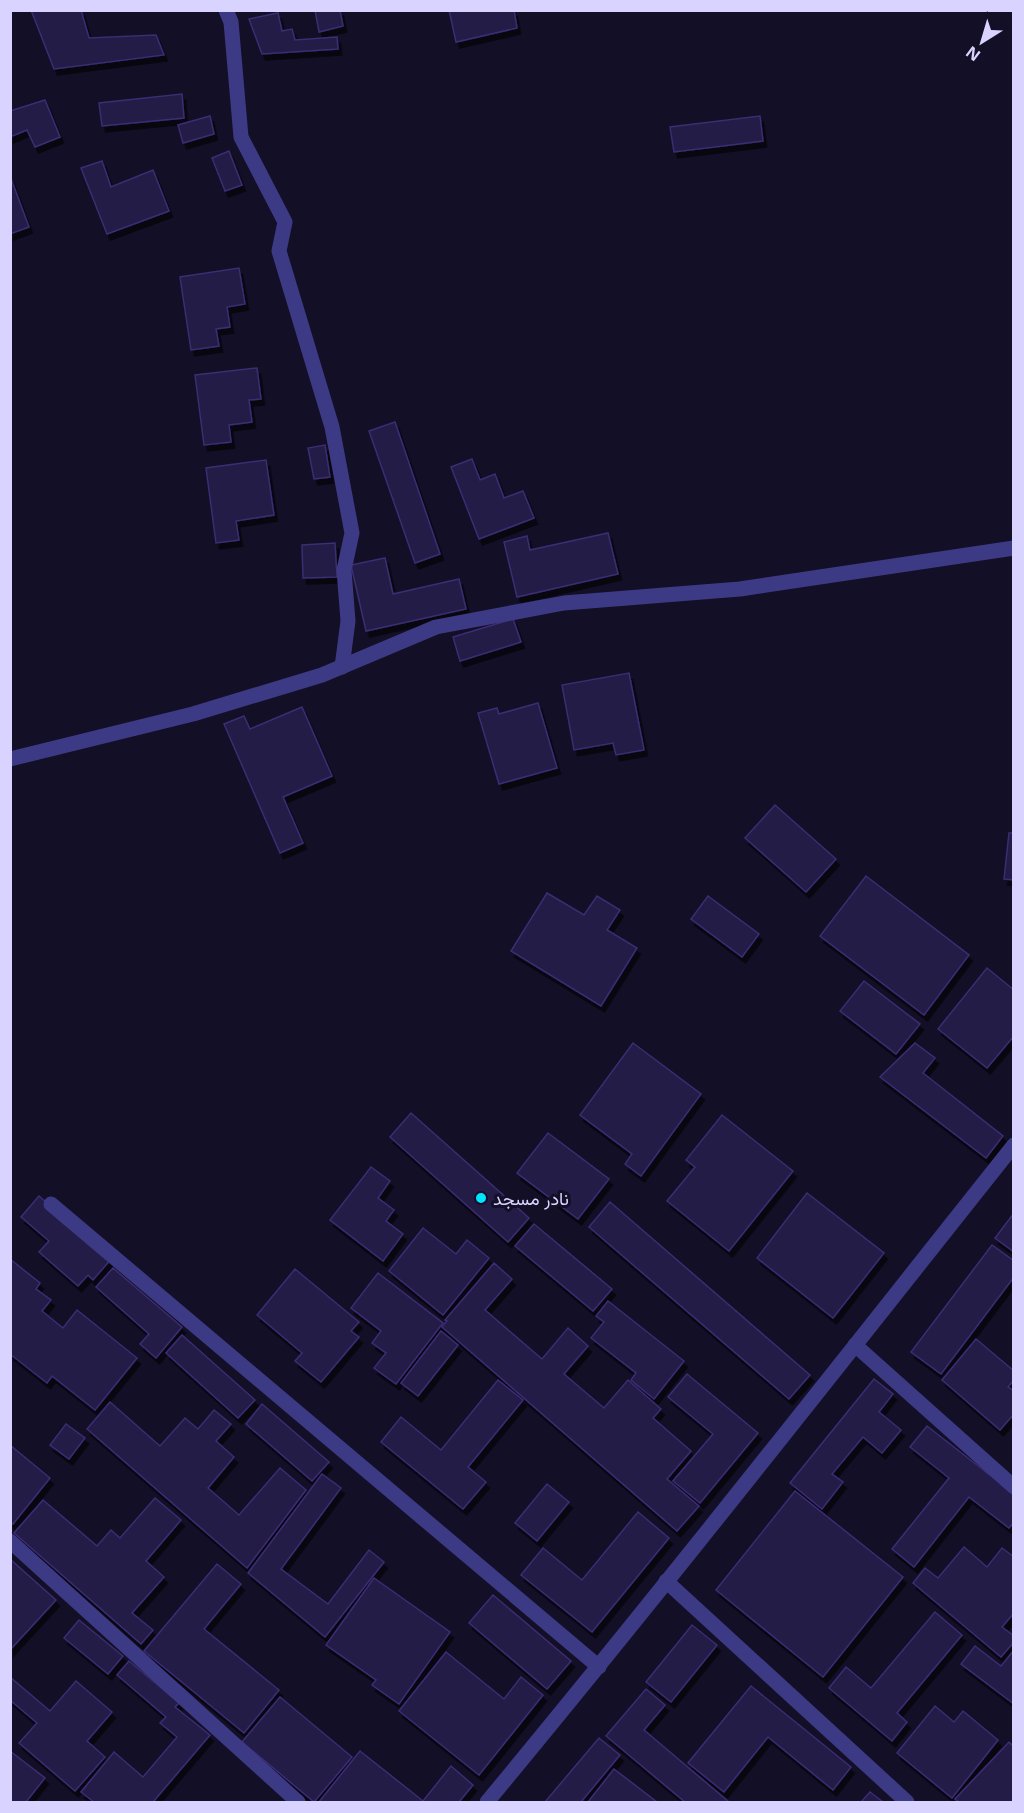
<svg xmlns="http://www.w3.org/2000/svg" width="1024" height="1813" viewBox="0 0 1024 1813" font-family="'Open Sans',Vazirmatn,sans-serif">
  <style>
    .building { fill: #241b47; stroke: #3b2d73; stroke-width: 1.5; filter: url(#shadow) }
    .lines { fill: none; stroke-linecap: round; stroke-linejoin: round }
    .minor { stroke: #3d3a85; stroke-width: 15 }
    .tertiary { stroke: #3d3a85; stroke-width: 15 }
    .poi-dot { fill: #00e5ff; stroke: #130f26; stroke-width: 2 }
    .labels { text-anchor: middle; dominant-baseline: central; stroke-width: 6; stroke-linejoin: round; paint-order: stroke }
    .poi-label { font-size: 18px; fill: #d9d4ff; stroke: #130f26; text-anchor: start }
  </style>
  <defs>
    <filter id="shadow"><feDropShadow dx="3.5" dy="6" stdDeviation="0" flood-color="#0009"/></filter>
  </defs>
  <rect width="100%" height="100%" fill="#130f26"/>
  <!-- building -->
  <g class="building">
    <polygon points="31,10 81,10 89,38 156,35 164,55 54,69"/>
    <polygon points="315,10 340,10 343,26 319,32"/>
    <polygon points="449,10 514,10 517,28 456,42"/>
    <polygon points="278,13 282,31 292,29 295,40 337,37 338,49 262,54 249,19"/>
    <polygon points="182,94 184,118 102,126 99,103"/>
    <polygon points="45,100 60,137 35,147 27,130 10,137 10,111"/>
    <polygon points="210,116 214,134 183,143 178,125"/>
    <polygon points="760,116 763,141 674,152 670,127"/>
    <polygon points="229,151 242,185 225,191 212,158"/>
    <polygon points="102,161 111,187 153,170 169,211 107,234 81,168"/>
    <polygon points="10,176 29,227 10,234"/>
    <polygon points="239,268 245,304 227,307 230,327 216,329 219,346 191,350 180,277"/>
    <polygon points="257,368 261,399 249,400 252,422 229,425 231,442 204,445 195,375"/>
    <polygon points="395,422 440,554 415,563 369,431"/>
    <polygon points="325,445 330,477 314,479 308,448"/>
    <polygon points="472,459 480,480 495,474 504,498 523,491 534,518 479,539 451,467"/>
    <polygon points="266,460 274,515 236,521 239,540 216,543 206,468"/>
    <polygon points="608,533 618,574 517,597 504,542 527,536 530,550"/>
    <polygon points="335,543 337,577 303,578 302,545"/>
    <polygon points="385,558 393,594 459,579 466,609 366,631 351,565"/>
    <polygon points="513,619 521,642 460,661 453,637"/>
    <polygon points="629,673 644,750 616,755 613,743 574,750 562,685"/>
    <polygon points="538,703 557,768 499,784 478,713 497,708 499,714"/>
    <polygon points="302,707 332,776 283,797 303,843 280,853 224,724 244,716 250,729"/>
    <polygon points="775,805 836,859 806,892 745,838"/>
    <polygon points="1009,833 1014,833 1014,880 1004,879"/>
    <polygon points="866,876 969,955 924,1015 820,936"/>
    <polygon points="547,893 584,915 597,896 620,910 607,930 637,948 601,1006 511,951"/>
    <polygon points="708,896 759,934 742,957 691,919"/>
    <polygon points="987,968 1014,990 1014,1036 987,1068 938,1029"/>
    <polygon points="864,981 920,1024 896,1054 840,1011"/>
    <polygon points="633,1043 701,1094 641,1176 625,1164 632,1154 580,1115"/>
    <polygon points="915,1043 935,1058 923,1073 1003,1136 986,1158 880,1077"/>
    <polygon points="411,1113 529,1218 508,1242 390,1137"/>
    <polygon points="722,1115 793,1171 729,1251 667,1201 695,1167 686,1160"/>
    <polygon points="548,1133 609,1179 578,1219 517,1173"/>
    <polygon points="371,1167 390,1181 378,1198 394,1210 386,1221 403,1234 383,1261 330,1220"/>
    <polygon points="807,1193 884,1253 833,1318 757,1258"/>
    <polygon points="39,1196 112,1258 93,1280 88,1275 78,1286 39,1252 49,1241 21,1217"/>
    <polygon points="610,1202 810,1375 789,1399 589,1227"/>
    <polygon points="1014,1213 1014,1252 995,1238"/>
    <polygon points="534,1224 612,1289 593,1311 515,1246"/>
    <polygon points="423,1228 456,1254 467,1240 489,1258 443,1315 389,1271"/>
    <polygon points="992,1245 1014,1261 1014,1277 941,1374 911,1352"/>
    <polygon points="10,1259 40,1283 36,1289 51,1300 42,1311 63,1328 77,1310 137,1358 95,1410 52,1376 47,1383 10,1354"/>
    <polygon points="494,1263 512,1279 485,1310 542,1359 568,1328 588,1346 564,1374 604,1408 628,1380 661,1409 653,1418 691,1451 667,1479 699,1506 677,1531 442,1327 447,1321 445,1320"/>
    <polygon points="113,1268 182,1327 156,1358 140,1344 149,1334 96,1287"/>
    <polygon points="295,1269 359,1322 351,1331 359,1337 321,1382 295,1361 302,1353 257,1315"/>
    <polygon points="378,1273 443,1323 396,1384 374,1368 386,1353 372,1343 381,1331 351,1308"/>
    <polygon points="608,1301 684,1361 654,1399 631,1380 636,1373 591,1338 604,1322 596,1316"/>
    <polygon points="441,1331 458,1345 418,1396 401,1383"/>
    <polygon points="182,1335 255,1400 238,1418 166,1353"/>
    <polygon points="976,1339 1014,1371 1014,1380 1008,1387 1014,1391 1014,1414 1000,1430 942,1380"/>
    <polygon points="687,1374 758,1433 700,1503 673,1481 713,1434 668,1397"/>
    <polygon points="874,1379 893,1394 879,1412 901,1430 882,1453 863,1437 832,1474 843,1482 822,1509 790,1483"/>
    <polygon points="498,1380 523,1400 468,1467 486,1482 463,1509 381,1442 401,1417 441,1450"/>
    <polygon points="110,1402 160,1446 185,1418 198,1429 214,1410 231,1424 216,1441 234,1457 208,1488 239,1515 280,1468 306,1490 247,1568 87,1429"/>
    <polygon points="262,1404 329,1462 312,1481 246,1424"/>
    <polygon points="66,1424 85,1438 69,1459 50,1445"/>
    <polygon points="927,1426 1014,1494 1014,1522 1009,1528 969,1497 914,1567 892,1549 949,1478 910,1447"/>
    <polygon points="10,1445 50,1478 13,1524 10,1522"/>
    <polygon points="322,1474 341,1488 281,1569 328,1604 369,1550 384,1562 325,1637 248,1573"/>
    <polygon points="547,1484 569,1502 537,1541 515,1523"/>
    <polygon points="795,1491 903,1577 823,1677 716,1590"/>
    <polygon points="155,1498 181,1520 146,1561 164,1577 132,1613 153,1630 141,1644 14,1533 43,1500 97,1546 111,1530 120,1538"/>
    <polygon points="638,1512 669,1538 592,1632 521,1575 543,1548 582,1580"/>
    <polygon points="964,1547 987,1567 1002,1548 1014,1557 1014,1613 1002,1627 1014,1636 1014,1642 1001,1657 913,1583 925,1568 938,1578"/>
    <polygon points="10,1559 56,1600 10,1650"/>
    <polygon points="217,1564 241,1584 204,1629 279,1690 244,1733 144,1651"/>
    <polygon points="374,1578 450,1632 399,1704 372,1685 376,1680 326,1645"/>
    <polygon points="493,1595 571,1661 547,1689 469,1623"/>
    <polygon points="935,1612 962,1635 897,1713 907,1722 892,1741 829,1688 846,1667 871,1688"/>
    <polygon points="79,1620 123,1656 108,1674 64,1638"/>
    <polygon points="692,1625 717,1645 671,1702 646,1682"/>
    <polygon points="975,1646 1001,1666 1014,1650 1014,1704 961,1664"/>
    <polygon points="446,1652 504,1699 521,1677 543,1695 479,1775 399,1711"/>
    <polygon points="129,1661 179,1703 175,1707 210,1735 153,1802 94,1802 81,1792 114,1752 143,1777 177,1737 160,1723 166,1717 117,1675"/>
    <polygon points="10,1677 50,1711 76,1681 112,1712 87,1741 105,1757 75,1791 19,1743 37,1723 10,1700"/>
    <polygon points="751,1686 851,1767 833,1790 768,1737 724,1792 688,1763"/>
    <polygon points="646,1689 665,1705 644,1730 729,1802 685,1802 606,1736"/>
    <polygon points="280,1697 352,1757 314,1802 242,1742"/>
    <polygon points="935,1706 954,1722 963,1711 998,1740 952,1798 897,1753"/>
    <polygon points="599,1738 620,1755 581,1802 545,1802"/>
    <polygon points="1009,1742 1014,1747 1014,1802 959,1802 955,1799"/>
    <polygon points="10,1751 45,1778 26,1802 10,1802"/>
    <polygon points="360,1751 423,1801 451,1766 473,1785 459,1802 319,1802"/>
    <polygon points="614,1769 657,1802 588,1802"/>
    <polygon points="870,1792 883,1802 861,1802"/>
  </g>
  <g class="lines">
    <!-- minor -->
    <g class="minor">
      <polyline points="226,10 231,22 241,137 285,222 279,251 332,427 352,533 344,570 348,621 342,667"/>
      <polyline points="10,759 193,714 322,675 436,627 564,603 740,589 1014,548"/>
      <polyline points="51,1204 599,1667"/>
      <polyline points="855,1345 1014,1487"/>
      <polyline points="10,1541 298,1802"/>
      <polyline points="666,1581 907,1802"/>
    </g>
    <!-- tertiary -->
    <path class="tertiary" d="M487,1802C666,1586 839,1365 1014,1145"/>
  </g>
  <!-- markers -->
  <circle class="poi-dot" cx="481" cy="1198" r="6"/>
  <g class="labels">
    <!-- poi labels -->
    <g class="poi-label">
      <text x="493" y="1198">نادر مسجد</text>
    </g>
  </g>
  <!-- border -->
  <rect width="1024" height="1813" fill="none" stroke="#d9d4ff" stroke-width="24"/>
  <!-- north arrow -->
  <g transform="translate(982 42) rotate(217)" stroke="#130f26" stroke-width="4.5" paint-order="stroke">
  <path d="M0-4.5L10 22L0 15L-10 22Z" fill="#d9d4ff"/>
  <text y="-9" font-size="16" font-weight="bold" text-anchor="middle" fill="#d9d4ff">N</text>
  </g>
</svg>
